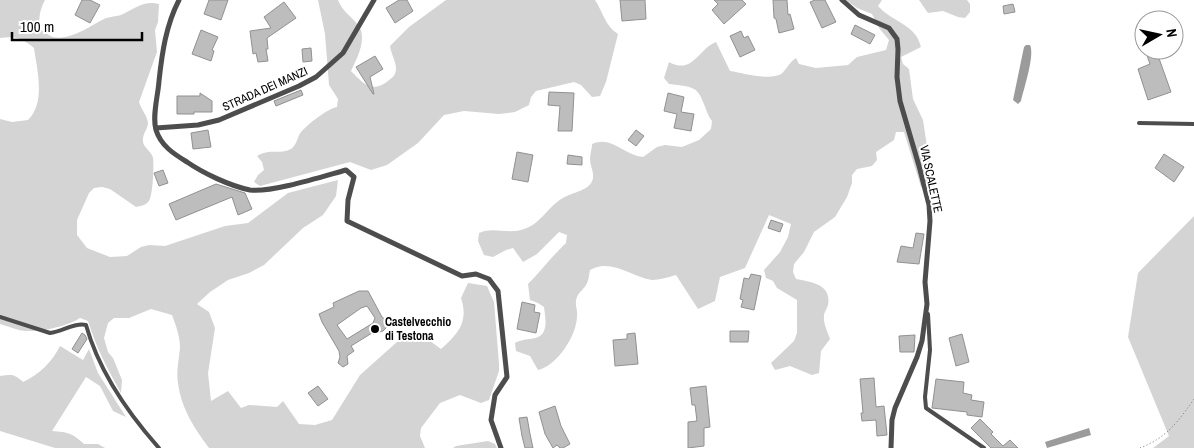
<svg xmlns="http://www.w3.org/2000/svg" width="1194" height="448" viewBox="0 0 1194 448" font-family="'Archivo Narrow',sans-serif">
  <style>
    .green { fill: #d4d4d4 }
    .water { fill: #9b9b9b }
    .building { fill: #bdbdbd; stroke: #919191; fill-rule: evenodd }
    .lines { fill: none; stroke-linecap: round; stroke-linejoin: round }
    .path { stroke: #6f6f6f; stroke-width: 1; stroke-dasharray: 1 2.5; stroke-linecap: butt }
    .lane { stroke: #4d4d4d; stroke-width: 4 }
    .street { stroke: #4d4d4d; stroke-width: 5 }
    .poi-dot { fill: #000; stroke: #fff; stroke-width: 2 }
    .labels { text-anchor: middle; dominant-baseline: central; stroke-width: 4; stroke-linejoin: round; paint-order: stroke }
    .street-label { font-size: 12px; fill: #000; stroke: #fff }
    .poi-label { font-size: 12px; font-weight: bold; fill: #000; stroke: #fff; text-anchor: start }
  </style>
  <rect width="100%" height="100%" fill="#fff"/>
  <!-- green -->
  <g class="green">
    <path d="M0,0H45C40,9 38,19 40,29C44,31 49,36 53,37C70,41 90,26 104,19C110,16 117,17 123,14C135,8 145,0 159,4L158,22L155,30L157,52L139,102C141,109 148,117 148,123C148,129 142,134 143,142C144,148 152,152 153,158C154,166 153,194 149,201C146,205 141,206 136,207L110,189L102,187L94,188L89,193L77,220V235L87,248L110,257L127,256L141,247L149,245L165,246L225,226L248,223L288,193L338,180L336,196L323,215L303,228L264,265L249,273L228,280L210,292L197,304L209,312L215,328L208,373L211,401L228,391L241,408L249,405L277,407L283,401L299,424L315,425L332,420L360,375L397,342L411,336L426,338L441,349C458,334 469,322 461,298L468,283L487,286L494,302L499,364V371L489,400L481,403L460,395L440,403L421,428L420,436L425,448H209C194,428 181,408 178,383C176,372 179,359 180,348C180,336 176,326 172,315L151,309L129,318H114L108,323L104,338L108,352L113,358L122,380L121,393C108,370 96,347 88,321L80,318C68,326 41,332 27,331C18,331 8,326 0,324V119L12,122L28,120C46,102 37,70 34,48C22,38 15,36 0,38Z"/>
    <path d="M318,0H338C342,11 351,16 358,25C368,38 357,58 351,71C363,83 371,94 388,81C392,78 396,75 396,69C396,61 391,54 390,46L409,27L446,0H595C603,12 605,26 618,34L606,82L600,96L592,97L581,85L574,82L536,91L531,97L529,105L515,112L499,114L464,111L444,115L418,143L387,165L371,170L350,162L260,186L254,182L258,175L264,170L262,162L257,156C269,148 281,155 291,149C297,145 297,137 301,132C308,124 327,109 337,107L338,99L329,85L325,34Z"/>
    <path d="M846,0H882L878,6C892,22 916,24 921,47L901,57L903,64L909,69L913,99L923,120L933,186L927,191L921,187L904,132H896L894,140L876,152L877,160L872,166L857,169L852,175V183L847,197L835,217L814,232L804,252L794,264L793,272L796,279C811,282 832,284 828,305C827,309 824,312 824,316C823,323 828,333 830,339L821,351L819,373L812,375L790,366L775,370L771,363L794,341L797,333V300L777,288L773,281L766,278L764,270L780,252L788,237L791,224L769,215L745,268L720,277L715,301L698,309L676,275C669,277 659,280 652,280C631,277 611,258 590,270C589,274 589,281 586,285C584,289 579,292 577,297C574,304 578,310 577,316C577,335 557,366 538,370L530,356L516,351L515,343C523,338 532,340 538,337C549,332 545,316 544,307L538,303L530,300L528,284C541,271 552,256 566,243L567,235L559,232L537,254L523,262L513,248L506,250L493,257L484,255L478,241L479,233C493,226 509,235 524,229C541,224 548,206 563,198C572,192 591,191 593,178C594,172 590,165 590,159C590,154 592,149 592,144C611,135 624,155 643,157L657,147L665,145L682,147L699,140L711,129L712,121C705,112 703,94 694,89C687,85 676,85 669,84L664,78L669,62C693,75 698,49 716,42L730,71C744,73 764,80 779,75C785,73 788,63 796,58L799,64L816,68L848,65L857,57L886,50L889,40L879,28L872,14L857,8Z"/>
    <polygon points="919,0 967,0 970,4 970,12 965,18 958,17 943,11 928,13"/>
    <polygon points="1194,216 1194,448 1153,448 1169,436 1128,337 1138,273"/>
    <path d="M60,346L83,360L89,349L98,373L126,417L113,411L100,386L86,377L52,431C68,432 72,433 84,444H98L105,448H55L0,431V376C12,375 13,373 23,382C40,374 52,362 60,346Z"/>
    <polygon points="488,441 495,444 497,448 453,448 456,446"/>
  </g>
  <!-- water -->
  <g class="water">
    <path d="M1026,45H1030C1035,55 1024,88 1021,101L1018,104L1013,100L1024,47Z"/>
    <polygon points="1089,428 1091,435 1047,448 1045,442"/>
  </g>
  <!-- building -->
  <g class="building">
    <polygon points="82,0 90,0 100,5 90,23 75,15"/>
    <polygon points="209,0 228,0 221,20 204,14"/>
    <polygon points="399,0 407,0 413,11 395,23 386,8"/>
    <polygon points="620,0 645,0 646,19 622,21"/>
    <polygon points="714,0 742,0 746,4 724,24 712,10 718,4"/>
    <polygon points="773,0 787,0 788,15 790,14 794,29 779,33 776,19 774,18"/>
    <polygon points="815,0 825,0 836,22 822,28 810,2"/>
    <polygon points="284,2 296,18 267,38 268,49 266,49 268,61 258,62 256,53 253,54 250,31 271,28 264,17"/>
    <polygon points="1013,4 1015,12 1004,14 1003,6"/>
    <polygon points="855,25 875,35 870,44 851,34"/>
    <polygon points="201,30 218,37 212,50 214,51 211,61 192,54"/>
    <polygon points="741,31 744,38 748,36 755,50 740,57 730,36"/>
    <polygon points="311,48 312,61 303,62 302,49"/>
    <polygon points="1145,50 1156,50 1171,92 1148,100 1138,69 1150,64"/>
    <polygon points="375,56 383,69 370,77 374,94 373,94 356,67"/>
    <polygon points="301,90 303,95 276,106 274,101"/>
    <polygon points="549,92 574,93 572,131 558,131 560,106 548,105"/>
    <polygon points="200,93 212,101 212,112 194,112 194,114 177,114 177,96 200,96"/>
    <polygon points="668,93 684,97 681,112 694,114 691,131 674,128 677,114 664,111"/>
    <polygon points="208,130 211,147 193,149 191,133"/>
    <polygon points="636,130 644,136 636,146 628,140"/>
    <polygon points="517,152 533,155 528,182 512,179"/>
    <polygon points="1164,154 1184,167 1174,182 1155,168"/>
    <polygon points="568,155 582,157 582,165 567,164"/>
    <polygon points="163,170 168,183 159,186 154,173"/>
    <polygon points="216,184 245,193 252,209 238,215 232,197 176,220 169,204"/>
    <polygon points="771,220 783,224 780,232 768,228"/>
    <polygon points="916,233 924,234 919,264 897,262 901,246 913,248"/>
    <polygon points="751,274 761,276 754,310 741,307 743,300 740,299 744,278 749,279"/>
    <path d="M359,291H368L382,317L387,321L388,326L383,331L373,334L372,333L351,346L354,351L347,356L348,364L343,367L338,363L340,357L339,351L322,322L319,314L334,307L333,303ZM367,306L375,318L373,323L347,339L337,325L361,308Z"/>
    <polygon points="522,302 535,305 534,312 540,313 536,333 517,329"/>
    <polygon points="730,331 749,331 748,342 730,342"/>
    <polygon points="82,333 85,335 87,339 78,353 72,349"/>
    <polygon points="635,333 638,364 615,366 613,340 627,339 627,334"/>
    <polygon points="962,334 969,362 956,366 949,338"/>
    <polygon points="915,335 914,352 900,352 899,336"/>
    <polygon points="874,378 876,407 884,406 887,435 877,436 876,420 862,421 861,413 863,413 860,379"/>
    <polygon points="936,379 964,382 963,393 972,395 971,400 984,402 982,417 967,415 967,412 932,408"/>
    <polygon points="318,386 328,399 318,406 308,393"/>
    <polygon points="706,386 710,427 704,428 704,446 688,448 688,422 697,421 695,405 692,405 690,388"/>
    <polygon points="555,406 561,426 570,444 563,448 560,448 557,445 553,448 545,434 539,412"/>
    <polygon points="527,417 530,434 533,448 525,448 522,436 519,418"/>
    <polygon points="980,419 993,432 991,434 1003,446 1010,440 1018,448 991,448 971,428"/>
  </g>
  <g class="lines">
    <!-- path -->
    <path class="path" d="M1140,448C1166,438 1178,422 1194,399"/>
    <!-- lane -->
    <g class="lane">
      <polyline points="1139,123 1194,124"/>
      <polyline points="928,314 930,350 925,397 926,408 984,448"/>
      <path d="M0,317L50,333C62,332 75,322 86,325C99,372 127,412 159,448"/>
    </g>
    <!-- street -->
    <g class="street">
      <path d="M179,0C166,25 162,53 159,81C158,96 152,116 156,130C161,146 174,154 187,162C203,173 230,186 250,190C271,193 324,176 346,170L354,177L348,200L347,221L462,276L476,274L489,279L498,291L507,377L495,395L491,420L501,448"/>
      <polyline points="842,0 859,15 889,28 897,39 898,49 897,77 900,101 919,166 929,205 930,221 925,282 927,304 922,341 917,357 895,408 892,420 891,448"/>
      <polyline points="156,128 198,125 219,120 299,86 316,77 343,53 374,0"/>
    </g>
  </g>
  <!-- markers -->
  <circle class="poi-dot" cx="375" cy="329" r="5"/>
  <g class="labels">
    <!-- street labels -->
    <g class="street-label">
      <text transform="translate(265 89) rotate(-24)">STRADA DEI MANZI</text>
      <text transform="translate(931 179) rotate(78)">VIA SCALETTE</text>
    </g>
    <!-- poi labels -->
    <g class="poi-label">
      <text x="385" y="322">Castelvecchio<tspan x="385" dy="14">di Testona</tspan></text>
    </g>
  </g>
  <!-- north arrow -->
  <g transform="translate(1159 35) rotate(81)"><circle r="24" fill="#ffffff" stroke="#999999"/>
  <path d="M0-4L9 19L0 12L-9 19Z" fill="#000000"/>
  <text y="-8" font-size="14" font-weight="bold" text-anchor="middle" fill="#000000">N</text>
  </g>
  <!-- scale -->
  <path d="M12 32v8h130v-8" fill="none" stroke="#000000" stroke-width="2.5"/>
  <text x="20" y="32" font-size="15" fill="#000000" stroke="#ffffff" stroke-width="4" paint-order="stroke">100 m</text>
</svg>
